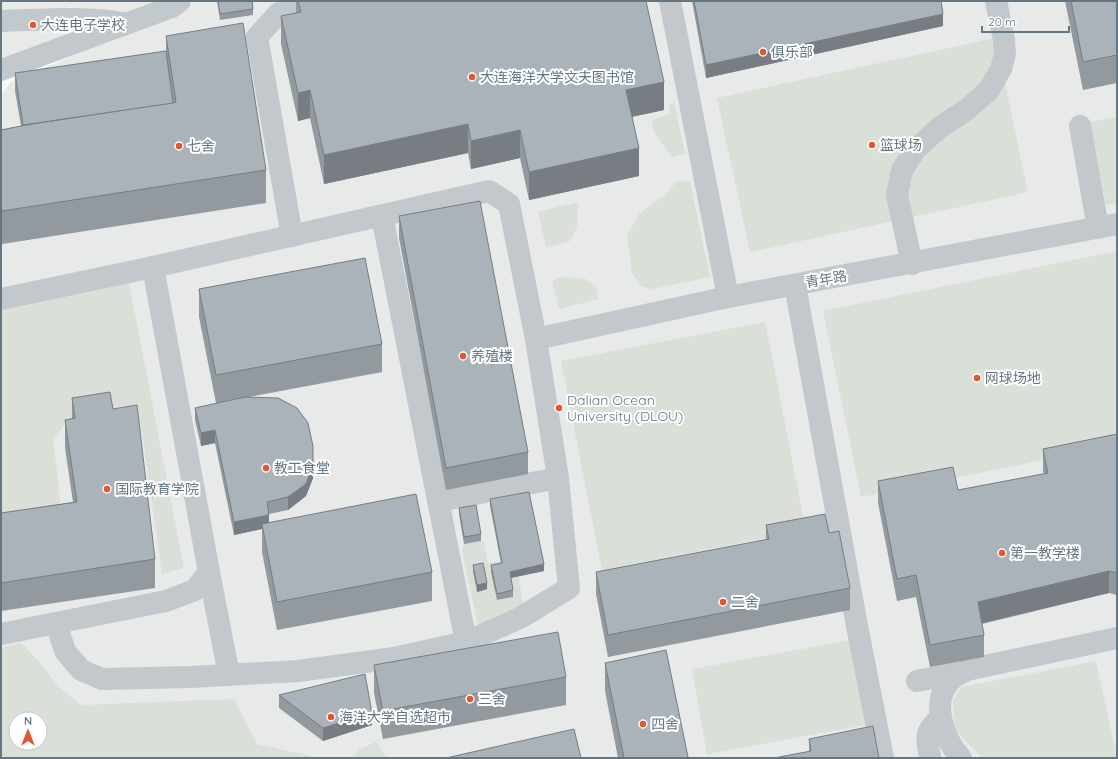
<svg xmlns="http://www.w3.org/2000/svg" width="1118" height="759" viewBox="0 0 1118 759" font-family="Quicksand,'Noto Sans SC',sans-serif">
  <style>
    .built { fill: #e8e9e9; fill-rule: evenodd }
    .green { fill: #dadfd7; fill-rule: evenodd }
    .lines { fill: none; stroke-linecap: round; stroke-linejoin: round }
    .minor { stroke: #c3c8cc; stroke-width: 22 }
    .wall { fill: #929a9f }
    .shaded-wall { fill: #777d82 }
    .building { fill: #aab3b9; stroke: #777d82 }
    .poi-dot { fill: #e4572e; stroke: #fff; stroke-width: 1.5 }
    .labels { text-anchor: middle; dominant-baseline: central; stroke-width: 4; stroke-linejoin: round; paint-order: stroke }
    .poi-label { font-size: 14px; fill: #657683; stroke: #fff; text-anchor: start }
    .street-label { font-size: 14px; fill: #657683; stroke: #fff }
  </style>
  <rect width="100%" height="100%" fill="#fafaf8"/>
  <!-- built -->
  <g class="built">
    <polygon points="1,1 161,1 132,14 68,7 65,35 1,58"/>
    <path d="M195,1H1117V758H1V96L10,82L186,8ZM16,719H40V743H16Z"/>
  </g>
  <!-- green -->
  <g class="green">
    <polygon points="995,38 1028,192 750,252 717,98"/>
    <polygon points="674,102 685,154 672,157 654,133 652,120 670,114 669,107"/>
    <polygon points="1117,117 1117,203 1106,205 1089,122"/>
    <polygon points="677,181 690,182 710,277 652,289 641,286 632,273 627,235 639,214 666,194"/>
    <polygon points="578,202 577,228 570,241 546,248 538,212"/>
    <polygon points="1117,251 1117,445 861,497 823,311"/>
    <polygon points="563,277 586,279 596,287 599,299 559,309 552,281"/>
    <polygon points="129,283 184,568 162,574 142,433 113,413 66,422 53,439 62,516 1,524 1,310"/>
    <polygon points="765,322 806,530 602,570 561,361"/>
    <polygon points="483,541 488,563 500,561 502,569 497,600 513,597 510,578 518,576 524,608 478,625 462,551 464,544"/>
    <polygon points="851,640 866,725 707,754 692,669"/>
    <path d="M21,643L34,656L59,687L81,705L234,699L257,744L319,758H1V648ZM16,719H40V743H16Z"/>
    <polygon points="1096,661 1117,758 982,758 955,730 953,701 961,687"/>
    <polygon points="376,742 386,757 386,758 352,758 360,749"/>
  </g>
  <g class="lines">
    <!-- minor -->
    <g class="minor">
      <polyline points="670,1 728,297"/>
      <path d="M1,21C41,20 83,16 123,23"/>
      <polyline points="1,70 172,7 180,1"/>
      <polyline points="1080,126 1098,228"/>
      <polyline points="382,216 466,642"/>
      <polyline points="292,236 257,37 279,13 336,1"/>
      <polyline points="912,264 897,195 902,170 915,150 939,128 966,110 988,91 1001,69 1005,54 1004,40 996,1"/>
      <polyline points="795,285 857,626 883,758"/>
      <polyline points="1,299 153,267 489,191 509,204 536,339 558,478 569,588 520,618 466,642 394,658 298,671 191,677 102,679 81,670 65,651 56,623 1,634"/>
      <polyline points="536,339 728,297 1117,224"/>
      <polyline points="438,501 558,478"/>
      <polyline points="209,572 229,675"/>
      <polyline points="56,623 166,601 195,590 209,572 153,267"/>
      <polyline points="917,681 961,672"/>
      <path d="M930,756C925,736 926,730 941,717"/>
      <path d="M961,758C943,738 928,698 954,677C957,674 963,673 967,670L1117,638"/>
    </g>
  </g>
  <!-- wall -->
  <g class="wall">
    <polygon points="217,1 252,1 253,9 253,15 220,20"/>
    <polygon points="296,1 646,1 664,110 632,117 639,176 529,200 520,158 471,169 468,153 324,184 310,118 298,121 281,44 281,16 296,13"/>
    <polygon points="692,1 941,1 943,26 706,78"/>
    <polygon points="1065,1 1117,1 1117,83 1083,90"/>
    <polygon points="166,36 266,170 266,203 2,244 1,239 1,130 21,126 15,91 15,73 166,51"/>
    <polygon points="399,216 528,452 528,474 446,490 399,238"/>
    <polygon points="199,289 382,344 382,372 249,397 313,478 306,496 288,510 269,514 269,522 432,572 432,601 277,630 262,552 262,529 234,535 215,443 201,446 195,420 195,408 216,403 199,317"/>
    <polygon points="72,398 113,409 155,559 155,588 1,611 1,513 73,502 65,448 65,420 72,419"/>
    <polygon points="1117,434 1117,595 1109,593 982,624 984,635 984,657 930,667 916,597 897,601 878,503 878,481 958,490 1044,474 1043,471 1043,449"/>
    <polygon points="490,499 544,571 511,578 513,590 513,597 497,600 491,572 491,565 501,563 490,506"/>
    <polygon points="459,508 481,534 481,541 464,544 459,514"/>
    <polygon points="766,525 829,533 850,588 850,610 608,657 596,594 596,572 766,540"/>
    <polygon points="473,565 487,589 477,592 473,572"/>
    <polygon points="605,663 688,758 618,758 605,691"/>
    <polygon points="374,665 566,677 566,705 383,739 374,693"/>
    <polygon points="279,695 372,725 323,741 279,708"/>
    <polygon points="809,739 879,758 809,751"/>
  </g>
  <!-- shaded-wall -->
  <g class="shaded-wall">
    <polygon points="943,14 943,26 706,78 706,65"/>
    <polygon points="664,82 664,110 626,118 626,90"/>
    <polygon points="310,90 310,118 298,121 298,93"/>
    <polygon points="468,124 468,153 324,184 324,155"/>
    <polygon points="520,130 520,158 471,169 471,141"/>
    <polygon points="639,148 639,176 529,200 529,172"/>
    <polygon points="215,430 215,443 201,446 201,433"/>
    <polygon points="313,465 313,478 306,496 288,510 288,497"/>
    <polygon points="269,515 269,528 262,524 262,529 234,535 234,522"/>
    <polygon points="544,564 544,571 510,578 510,572"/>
    <polygon points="1109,571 1109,593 978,624 978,602"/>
    <polygon points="487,583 487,589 477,592 477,585"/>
    <polygon points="372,713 372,725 323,741 323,728"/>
  </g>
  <!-- building -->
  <g class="building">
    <polygon points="218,1 252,1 253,9 220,14"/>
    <polygon points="298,1 646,1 664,82 626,90 639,148 529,172 520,130 471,141 468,124 324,155 310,90 298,93 281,16 301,12"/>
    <polygon points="694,1 941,1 943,14 706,65"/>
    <polygon points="1071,1 1117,1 1117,55 1083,62"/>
    <polygon points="243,23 266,170 2,211 1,206 1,130 26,125 176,102 166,36"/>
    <polygon points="166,51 173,103 23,125 15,73"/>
    <polygon points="480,201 528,452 446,468 399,216"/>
    <polygon points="365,258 382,344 216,375 199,289"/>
    <polygon points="110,392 113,409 137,405 155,559 1,583 1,513 77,502 65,420 75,418 72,398"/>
    <polygon points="245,397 278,398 297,408 308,423 313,446 313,465 306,484 288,497 267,502 269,515 234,522 215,430 201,433 195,408"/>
    <polygon points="1117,434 1117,573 1109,571 978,602 984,635 930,645 916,575 897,579 878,481 953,467 958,490 1048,473 1043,449"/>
    <polygon points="529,492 544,564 510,572 513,590 497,594 491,565 502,563 490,499"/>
    <polygon points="416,494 432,572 277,602 262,524"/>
    <polygon points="476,505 481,534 464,537 459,508"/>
    <polygon points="825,514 829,533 839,531 850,588 608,635 596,572 769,539 766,525"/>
    <polygon points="483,563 487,583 477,585 473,565"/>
    <polygon points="558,632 566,677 383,711 374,665"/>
    <polygon points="666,650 688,757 683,758 624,758 605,663"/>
    <polygon points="365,674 372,713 323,728 279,695"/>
    <polygon points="873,726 879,758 774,758 811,751 809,739"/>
    <polygon points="574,729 581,758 446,758"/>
  </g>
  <!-- markers -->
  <g class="poi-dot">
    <circle cx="33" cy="25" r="4"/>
    <circle cx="763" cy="52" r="4"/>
    <circle cx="472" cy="77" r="4"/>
    <circle cx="872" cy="145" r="4"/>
    <circle cx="179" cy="146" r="4"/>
    <circle cx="463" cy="356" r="4"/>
    <circle cx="977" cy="378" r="4"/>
    <circle cx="559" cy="408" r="4"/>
    <circle cx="266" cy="468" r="4"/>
    <circle cx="107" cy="489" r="4"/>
    <circle cx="1002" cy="553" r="4"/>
    <circle cx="723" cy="602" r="4"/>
    <circle cx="470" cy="699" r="4"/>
    <circle cx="331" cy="717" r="4"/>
    <circle cx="643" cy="724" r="4"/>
  </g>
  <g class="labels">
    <!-- poi labels -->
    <g class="poi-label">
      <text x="41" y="25">大连电子学校</text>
      <text x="771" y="52">俱乐部</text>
      <text x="480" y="77">大连海洋大学文夫图书馆</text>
      <text x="880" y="145">篮球场</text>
      <text x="187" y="146">七舍</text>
      <text x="471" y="356">养殖楼</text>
      <text x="985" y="378">网球场地</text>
      <text x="567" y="400">Dalian Ocean<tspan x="567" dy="16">University (DLOU)</tspan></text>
      <text x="274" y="468">教工食堂</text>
      <text x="115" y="489">国际教育学院</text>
      <text x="1010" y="553">第一教学楼</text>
      <text x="731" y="602">二舍</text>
      <text x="478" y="699">三舍</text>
      <text x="339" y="717">海洋大学自选超市</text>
      <text x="651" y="724">四舍</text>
    </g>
    <!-- street labels -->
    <g class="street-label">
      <text transform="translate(826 279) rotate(-10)">青年路</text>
    </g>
  </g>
  <!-- border -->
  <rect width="1118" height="759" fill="none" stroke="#657683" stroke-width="4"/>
  <!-- north arrow -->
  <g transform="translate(28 731)"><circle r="19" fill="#ffffff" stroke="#c1c8cd"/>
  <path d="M0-3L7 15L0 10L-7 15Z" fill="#e4572e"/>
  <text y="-6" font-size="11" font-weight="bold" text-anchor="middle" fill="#657683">N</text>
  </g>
  <!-- scale -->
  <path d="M982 26v6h87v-6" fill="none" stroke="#657683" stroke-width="2"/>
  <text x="988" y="26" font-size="12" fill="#657683" stroke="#ffffff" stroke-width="3" paint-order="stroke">20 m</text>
</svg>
